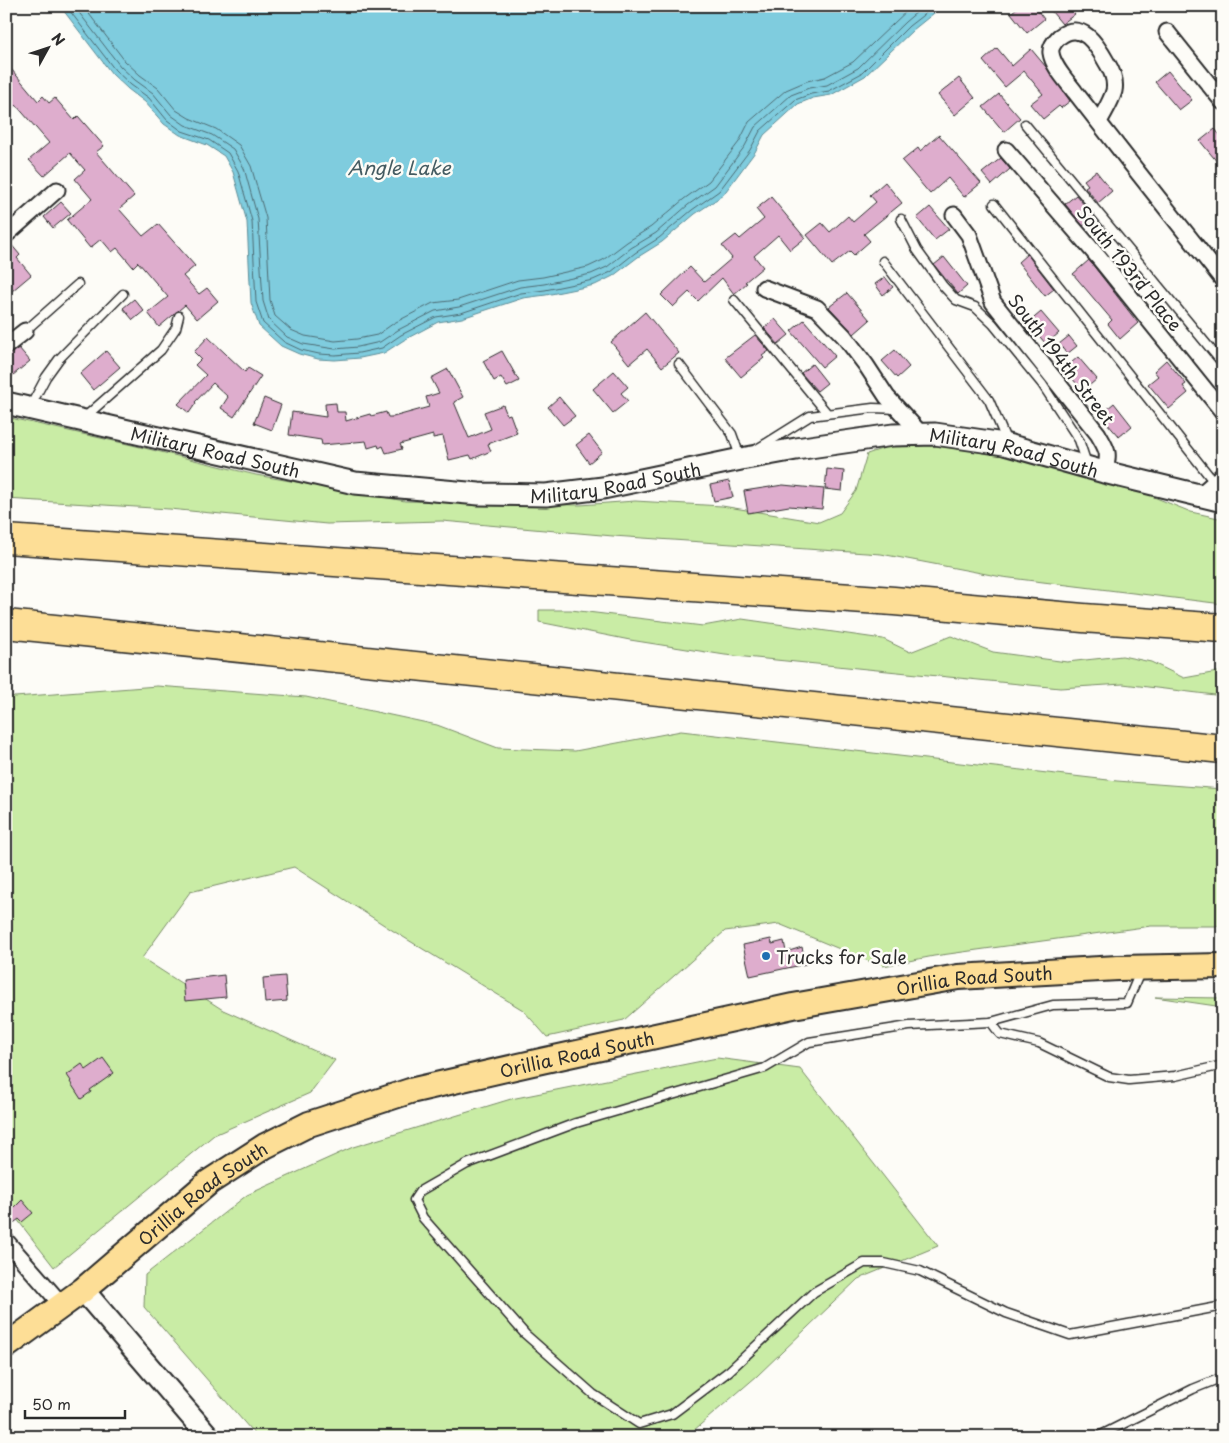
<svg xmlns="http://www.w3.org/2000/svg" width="1229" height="1443" viewBox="0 0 1229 1443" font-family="'Playpen Sans',sans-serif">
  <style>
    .green { fill: #c9eca5; stroke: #7a8c68 }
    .water { fill: #7fccde; stroke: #5d8c96 }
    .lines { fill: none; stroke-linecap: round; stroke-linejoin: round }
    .shore { stroke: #4d6b73; stroke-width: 1 }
    .building { fill: #deadcd; stroke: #2b2b2b }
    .service-casing { stroke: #2b2b2b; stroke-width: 11 }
    .minor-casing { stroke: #2b2b2b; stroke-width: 19 }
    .secondary-casing { stroke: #2b2b2b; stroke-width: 25 }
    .primary-casing { stroke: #2b2b2b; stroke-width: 28 }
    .motorway-casing { stroke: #2b2b2b; stroke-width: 31 }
    .service { stroke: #fdfcf7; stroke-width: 8 }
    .minor { stroke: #fdfcf7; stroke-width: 15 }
    .secondary { stroke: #fdfcf7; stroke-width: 21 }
    .primary { stroke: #fdde96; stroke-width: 24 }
    .motorway { stroke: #fdde96; stroke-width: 28 }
    .poi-dot { fill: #1f6fb2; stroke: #fdfcf7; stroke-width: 2 }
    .labels { text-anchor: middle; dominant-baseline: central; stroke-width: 5; stroke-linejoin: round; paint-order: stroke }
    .street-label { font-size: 18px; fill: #2b2b2b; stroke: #fdfcf7 }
    .poi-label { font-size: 18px; fill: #2b2b2b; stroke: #fdfcf7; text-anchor: start }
    .water-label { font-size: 19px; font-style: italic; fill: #445b61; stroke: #fdfcf7 }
  </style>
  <rect width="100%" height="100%" fill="#fdfcf7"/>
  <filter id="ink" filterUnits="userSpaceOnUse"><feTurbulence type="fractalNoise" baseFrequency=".02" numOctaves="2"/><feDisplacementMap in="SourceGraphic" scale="10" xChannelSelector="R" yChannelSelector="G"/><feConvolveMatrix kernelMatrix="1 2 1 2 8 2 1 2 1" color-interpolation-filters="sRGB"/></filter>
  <g filter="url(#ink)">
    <!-- green -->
    <g class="green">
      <polygon points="6,417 132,445 256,475 405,501 580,505 635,501 722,506 819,522 840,513 856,491 867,454 890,446 951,444 1041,464 1134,489 1191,512 1223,519 1223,604 1002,577 881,554 613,536 442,521 327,524 169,509 6,499"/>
      <polygon points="571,610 703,626 742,619 883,639 910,652 951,636 993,652 1067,662 1122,656 1151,662 1184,678 1223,671 1223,696 1123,684 1060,688 725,655 630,640 539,622 539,610"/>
      <polygon points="157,686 306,697 437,725 498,748 575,751 681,731 1117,781 1223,789 1223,926 1151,926 934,956 883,966 880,963 876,964 779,924 725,931 624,1020 547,1037 523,1010 395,932 294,867 190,892 142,958 223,1010 335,1060 310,1093 214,1135 54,1267 6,1205 6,695 15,697"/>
      <polygon points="1155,997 1223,998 1223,1007"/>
      <polygon points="717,1058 800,1069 938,1246 858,1279 757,1376 686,1437 257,1437 144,1307 145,1275 247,1195 353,1147 511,1099"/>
    </g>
    <!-- water -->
    <polygon class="water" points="60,6 948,6 939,9 913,30 865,76 831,95 813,98 798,104 764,135 755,152 723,195 695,214 662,242 638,257 613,276 595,285 546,295 523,298 462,318 438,322 404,340 384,353 360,358 335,360 318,359 299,354 281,346 259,326 251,303 247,222 233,172 224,156 207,145 180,135 164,124 145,102 128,89 112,74"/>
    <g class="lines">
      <!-- shore -->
      <g class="shore">
        <polyline points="66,6 115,70 131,85 149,98 167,120 182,131 209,140 228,153 238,171 252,221 256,302 263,323 284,342 301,350 319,354 335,355 359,353 382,348 401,335 436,317 461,313 521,293 545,290 593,280 611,272 635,253 659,238 692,210 719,191 750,150 760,131 795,100 811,94 829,91 862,73 909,26 935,6"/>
        <polyline points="74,6 120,66 135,80 153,93 171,115 185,125 212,135 233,149 244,168 258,219 263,301 269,320 287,337 303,344 335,349 358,347 380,342 398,330 435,311 459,307 520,287 544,284 591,274 607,267 631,248 656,233 688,205 715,186 745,146 755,127 791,95 809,88 827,85 858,68 905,22 924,6"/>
        <polyline points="83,6 125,61 140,75 158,88 176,110 189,118 216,129 239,145 251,166 266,218 270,300 275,316 291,330 305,336 335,341 357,339 377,335 394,323 433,303 458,300 518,280 543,277 588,267 603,260 627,242 651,227 684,199 709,181 739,142 749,122 786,90 807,81 825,77 853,62 912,6"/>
      </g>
    </g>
    <!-- building -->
    <g class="building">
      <polygon points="1019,6 1034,6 1044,19 1027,33 1011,13"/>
      <polygon points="1047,6 1069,6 1075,14 1062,24"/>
      <polygon points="997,48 1012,66 1031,49 1046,67 1070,101 1061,108 1059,106 1043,119 1030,104 1043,94 1024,71 1005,87 983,61"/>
      <polygon points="6,63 38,101 43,96 49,103 55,98 74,120 78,116 104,146 96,152 134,196 119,209 143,236 158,224 195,266 183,276 199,294 207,288 218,301 197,319 185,305 159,327 148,313 168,297 138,262 133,267 117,248 112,252 101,239 90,248 67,220 92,199 75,179 85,170 70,153 44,176 29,160 49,143 16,105 6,114"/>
      <polygon points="1168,71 1192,100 1179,110 1155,82"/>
      <polygon points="959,78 975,98 955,115 938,95"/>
      <polygon points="999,94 1020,118 1004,132 983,107"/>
      <polygon points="1215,129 1223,139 1223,169 1200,141"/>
      <polygon points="939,135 981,183 964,197 948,178 930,194 902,161 918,148 920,151"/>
      <polygon points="1001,158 1010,169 992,185 982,173"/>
      <polygon points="1096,171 1112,191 1098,203 1085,187 1088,185 1084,180"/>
      <polygon points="885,182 902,203 864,234 870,241 854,255 850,251 832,265 807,235 822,223 830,232 848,216 853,222 876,202 870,195"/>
      <polygon points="1076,195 1094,217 1083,226 1065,204"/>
      <polygon points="771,197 805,238 790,250 778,235 754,256 763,267 745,282 747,283 734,294 722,278 698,301 689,292 673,307 661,295 690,267 704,282 732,258 722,246 736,235 740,239 764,219 756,209"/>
      <polygon points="61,202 71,213 53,228 44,217"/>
      <polygon points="930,207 949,229 935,240 917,218"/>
      <polygon points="10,243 20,255 17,258 31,275 6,296 6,244"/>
      <polygon points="1027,254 1054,289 1045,296 1018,262"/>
      <polygon points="944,257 967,286 958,294 934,265"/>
      <polygon points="1089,260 1138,323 1120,339 1108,324 1112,320 1073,274"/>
      <polygon points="885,277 893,287 883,295 875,284"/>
      <polygon points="847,293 870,320 854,334 829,307"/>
      <polygon points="134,299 144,311 133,320 123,308"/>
      <polygon points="645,312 679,353 662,367 647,349 629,364 611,342"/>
      <polygon points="1041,312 1059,333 1046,344 1028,323"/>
      <polygon points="775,319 789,335 778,344 764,328"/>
      <polygon points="804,320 835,356 822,367 791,331"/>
      <polygon points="755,335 769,351 762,356 764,358 741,377 725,358"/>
      <polygon points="1069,336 1077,346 1067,354 1059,344"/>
      <polygon points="208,337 245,372 248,368 261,376 234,417 221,408 228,397 213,383 195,402 196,403 189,413 178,404 206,375 195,365 201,359 194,352"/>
      <polygon points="19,348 30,361 12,376 6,369 6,355"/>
      <polygon points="895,350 909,367 897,378 882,361"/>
      <polygon points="106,351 120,367 93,390 80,374"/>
      <polygon points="502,351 519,381 507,387 501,377 494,381 483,361"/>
      <polygon points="1078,357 1097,379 1083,391 1064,369"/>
      <polygon points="1166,360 1186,384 1183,386 1188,393 1169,409 1148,384 1158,376 1154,371"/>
      <polygon points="812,364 827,383 817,391 801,373"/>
      <polygon points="448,369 463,397 454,402 469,438 491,429 484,412 503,405 507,415 510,414 517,433 488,444 491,451 472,459 470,455 449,460 443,436 433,438 433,435 400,444 402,449 386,453 383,446 379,448 378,445 368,448 366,441 322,445 321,440 289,435 292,412 326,417 325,404 336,403 337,412 345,412 346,421 370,414 371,416 386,412 388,417 393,417 429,407 426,397 439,393 431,378"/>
      <polygon points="614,371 628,387 621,393 628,401 613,413 593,389"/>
      <polygon points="559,397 575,416 563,425 548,407"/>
      <polygon points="264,398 281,405 272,430 254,423"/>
      <polygon points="1114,403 1132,426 1119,437 1100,415"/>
      <polygon points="589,435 602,452 589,463 576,445"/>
      <polygon points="827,469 844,471 842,491 825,489"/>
      <polygon points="729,481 733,497 714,501 710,485"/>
      <polygon points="783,485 824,489 822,509 789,506 748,513 744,491"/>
      <polygon points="771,939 772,944 784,941 786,952 802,947 806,964 750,976 743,945"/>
      <polygon points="224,975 226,997 185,1001 183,980"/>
      <polygon points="285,976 287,1001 265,1003 263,978"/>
      <polygon points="103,1058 114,1073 90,1090 91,1092 81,1099 70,1082 71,1081 67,1075 82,1064 86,1070"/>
      <polygon points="22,1200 33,1213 22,1222 19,1219 11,1225 6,1220 6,1202 13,1209"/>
    </g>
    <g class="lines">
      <defs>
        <g id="service">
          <polyline points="1025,124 1223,364"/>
          <polyline points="994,204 1214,482"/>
          <polyline points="901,219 917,250 943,286 956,300 975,307 993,324 1042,384 1079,440 1087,464"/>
          <polyline points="883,261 989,400 1007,442"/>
          <polyline points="734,300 827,413"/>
          <polyline points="25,331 78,284"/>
          <polyline points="679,364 732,434 741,459"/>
          <polyline points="30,407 46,377 59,359 123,294"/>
          <polyline points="85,417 161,350 176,328 179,316"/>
          <polyline points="757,449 810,416 873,408 898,409"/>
          <polyline points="1140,972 1127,1003 1053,1005 991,1022 909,1026 809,1042 765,1068 576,1123 467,1164 420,1191 414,1200 423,1218 525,1334 593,1394 639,1424 672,1414 729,1371 814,1292 864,1263 884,1263 920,1271 1006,1313 1070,1335 1223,1306"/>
          <polyline points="991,1022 1000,1034 1039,1043 1109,1077 1129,1080 1175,1076 1223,1065"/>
          <polyline points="1097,1437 1193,1389 1223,1377"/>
        </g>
        <g id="minor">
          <polyline points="1167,32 1223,102"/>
          <path d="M1099,122C1104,112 1111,102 1114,91C1116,81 1112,71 1107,63C1097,45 1082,19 1059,37C1055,41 1050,47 1051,53C1053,67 1067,81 1075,92C1124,155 1173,217 1223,280"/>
          <polyline points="1006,150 1099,258 1223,412"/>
          <path d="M954,215L969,235L993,302L1098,434C1108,451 1110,454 1104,472"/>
          <polyline points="6,235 57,190"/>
          <polyline points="764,288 817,308 844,336 866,365 887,397 921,434"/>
          <polyline points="6,346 25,331"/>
          <polyline points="1201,494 1223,475"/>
          <polyline points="6,1241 62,1305"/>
        </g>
        <g id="secondary">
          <path id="s1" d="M6,403L355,483L479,494L546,495L603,488L741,459L796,449L893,435L935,434L1004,444L1104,472L1223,501"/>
          <polyline points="83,1290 209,1437"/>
        </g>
        <g id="primary">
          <path id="s2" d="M6,1346L83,1290L209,1182L265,1146L309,1124L410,1091L541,1061L793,1006L958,977L1118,968L1223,966"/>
        </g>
        <g id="motorway">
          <polyline points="6,539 894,601 1083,618 1223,628"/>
          <polyline points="6,624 1223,749"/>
        </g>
      </defs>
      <!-- service casing -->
      <use href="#service" class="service-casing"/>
      <!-- minor casing -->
      <use href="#minor" class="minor-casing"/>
      <!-- secondary casing -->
      <use href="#secondary" class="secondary-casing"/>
      <!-- primary casing -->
      <use href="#primary" class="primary-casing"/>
      <!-- motorway casing -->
      <use href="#motorway" class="motorway-casing"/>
      <!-- service -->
      <use href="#service" class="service"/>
      <!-- minor -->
      <use href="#minor" class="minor"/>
      <!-- secondary -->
      <use href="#secondary" class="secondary"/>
      <!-- primary -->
      <use href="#primary" class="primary"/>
      <!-- motorway -->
      <use href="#motorway" class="motorway"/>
    </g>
  </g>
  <!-- markers -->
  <circle class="poi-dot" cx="766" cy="956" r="5"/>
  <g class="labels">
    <!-- street labels -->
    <g class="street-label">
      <text transform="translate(1130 268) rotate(51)">South 193rd Place</text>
      <text transform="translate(1062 359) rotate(52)">South 194th Street</text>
      <text stroke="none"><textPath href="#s1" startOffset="215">Military Road South</textPath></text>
      <text stroke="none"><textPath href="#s1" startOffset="1025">Military Road South</textPath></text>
      <text stroke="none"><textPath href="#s1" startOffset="620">Military Road South</textPath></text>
      <text stroke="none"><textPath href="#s2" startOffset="1059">Orillia Road South</textPath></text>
      <text stroke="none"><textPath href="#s2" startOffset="654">Orillia Road South</textPath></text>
      <text stroke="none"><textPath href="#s2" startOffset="249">Orillia Road South</textPath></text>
    </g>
    <!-- poi labels -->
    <g class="poi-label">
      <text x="776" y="956">Trucks for Sale</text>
    </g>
    <!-- water labels -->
    <g class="water-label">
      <text x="399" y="167">Angle Lake</text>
    </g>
  </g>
  <!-- margin -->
  <rect width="1229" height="1443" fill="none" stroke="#fdfcf7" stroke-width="25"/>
  <rect x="12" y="12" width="1204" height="1418" fill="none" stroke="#2b2b2b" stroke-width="2" filter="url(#ink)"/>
  <!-- north arrow -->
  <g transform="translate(48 48) rotate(50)" stroke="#fdfcf7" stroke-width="4" paint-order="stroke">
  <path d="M0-4L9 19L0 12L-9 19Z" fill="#2b2b2b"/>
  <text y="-8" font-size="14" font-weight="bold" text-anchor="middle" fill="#2b2b2b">N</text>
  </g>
  <!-- scale -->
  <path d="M25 1410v8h100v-8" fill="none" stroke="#2b2b2b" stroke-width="2.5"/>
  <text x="32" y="1410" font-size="15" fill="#2b2b2b" stroke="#fdfcf7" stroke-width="4" paint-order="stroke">50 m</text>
</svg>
